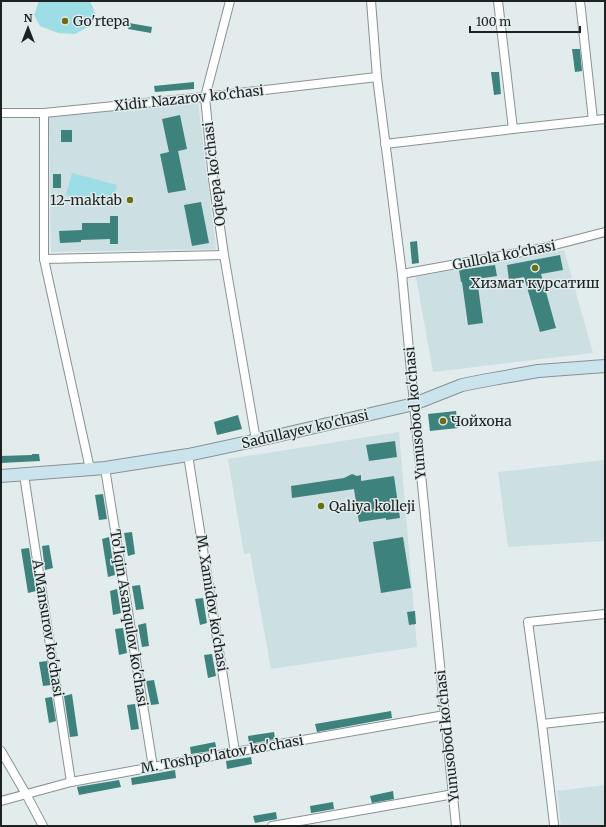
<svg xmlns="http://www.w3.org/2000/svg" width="606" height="827" viewBox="0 0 606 827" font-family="Merriweather,serif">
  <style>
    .built { fill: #ccdfe2 }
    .green { fill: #9cdde6 }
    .building { fill: #3d827d }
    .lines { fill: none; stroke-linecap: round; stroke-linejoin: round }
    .minor-casing { stroke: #889193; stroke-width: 10 }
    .secondary-casing { stroke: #889193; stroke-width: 14 }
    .minor { stroke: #fff; stroke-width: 8 }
    .secondary { stroke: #cbe3ec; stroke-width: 12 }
    .poi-dot { fill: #6b6f13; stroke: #e2eced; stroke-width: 1.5 }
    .labels { text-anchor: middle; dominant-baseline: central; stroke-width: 3; stroke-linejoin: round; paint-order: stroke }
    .poi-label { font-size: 14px; fill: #1d2121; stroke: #e2eced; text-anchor: start }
    .street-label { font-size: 14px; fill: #1d2121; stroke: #e2eced }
  </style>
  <rect width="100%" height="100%" fill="#e2eced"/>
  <!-- built -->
  <g class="built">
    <polygon points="198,102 216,249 51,252 49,117"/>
    <polygon points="564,250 593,353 433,372 416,277"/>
    <polygon points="399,432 417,647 271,669 250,553 244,554 228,459"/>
    <polygon points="605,460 605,541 508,547 498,472"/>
    <polygon points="605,785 605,826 561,826 557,791"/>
  </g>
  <!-- green -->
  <g class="green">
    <polygon points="39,1 88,1 91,3 96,15 90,26 75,34 58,33 40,26 34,15"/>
    <polygon points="72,173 117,185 111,207 66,195"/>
  </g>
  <!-- building -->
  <g class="building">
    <polygon points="129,23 152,27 151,33 128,29"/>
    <polygon points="572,49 580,49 582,71 575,72"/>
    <polygon points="491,72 499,72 501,94 494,95"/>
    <polygon points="194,82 194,89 155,92 154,86"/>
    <polygon points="180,115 187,149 178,151 186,190 168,193 160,154 169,152 162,119"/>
    <rect x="61" y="130" width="11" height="12"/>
    <rect x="53" y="174" width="8" height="14"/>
    <polygon points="201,202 209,243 192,246 184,205"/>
    <polygon points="110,216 118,216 118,244 110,244 110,239 81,240 81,242 60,243 59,231 82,230 82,223 110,223"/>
    <polygon points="417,241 419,263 412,264 410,242"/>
    <polygon points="560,255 563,270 541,274 556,328 540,332 524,277 509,280 507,265"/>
    <polygon points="495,265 497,276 477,279 483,323 468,325 462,282 461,282 459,270"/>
    <polygon points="456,411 458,428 430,431 428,414"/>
    <polygon points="238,415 242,429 217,435 214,422"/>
    <polygon points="395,441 397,457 369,461 366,445"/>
    <polygon points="32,454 39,454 40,461 1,463 1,456 32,455"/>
    <polygon points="352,474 357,476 361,475 361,481 394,476 400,518 386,520 386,518 359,522 354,489 292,498 291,486 344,478"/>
    <polygon points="103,494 107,519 99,520 95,495"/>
    <polygon points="132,532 135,554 128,556 124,533"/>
    <polygon points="109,537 115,575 108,577 102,539"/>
    <polygon points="403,537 411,588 381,593 373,542"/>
    <polygon points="49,545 53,568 45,570 42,546"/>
    <polygon points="29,548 36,591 28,593 21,549"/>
    <polygon points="140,585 144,609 136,610 132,586"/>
    <polygon points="117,589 121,613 113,615 110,591"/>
    <polygon points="203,598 207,623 200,625 195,599"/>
    <polygon points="415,611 416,624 409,625 407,612"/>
    <polygon points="146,623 149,646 142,647 138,625"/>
    <polygon points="123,628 127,653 119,655 115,629"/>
    <polygon points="212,654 216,676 208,678 204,655"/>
    <polygon points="47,661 51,685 43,686 39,662"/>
    <polygon points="154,680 159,704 151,705 146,681"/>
    <polygon points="72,694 78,736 70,737 64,696"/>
    <polygon points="52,697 56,721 49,723 45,698"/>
    <polygon points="135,704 139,729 131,730 127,705"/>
    <polygon points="391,711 392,718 317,732 315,724"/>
    <polygon points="274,732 275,739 249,744 248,736"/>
    <polygon points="215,742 217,750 191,754 190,747"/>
    <polygon points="251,757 252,764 227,769 226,761"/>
    <polygon points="175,770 176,778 132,785 131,778"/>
    <polygon points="119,780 121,787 79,795 77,787"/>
    <polygon points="393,791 394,799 372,803 370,796"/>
    <polygon points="333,802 334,809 311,813 310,806"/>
    <polygon points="276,812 277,819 255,823 253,816"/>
  </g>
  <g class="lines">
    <defs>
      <g id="minor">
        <polyline points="230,1 205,97 213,179 224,255 256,440"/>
        <polyline points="371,1 377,77 402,274 414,404 456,826"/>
        <polyline points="498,1 513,129"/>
        <polyline points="580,1 593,120"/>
        <polyline points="1,113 44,113 205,97 377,77"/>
        <polyline points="44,113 44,259 90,469"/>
        <polyline points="385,144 513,129 605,119"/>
        <polyline points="44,259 224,255"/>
        <polyline points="402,274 539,249 605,232"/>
        <polyline points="188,455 235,752"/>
        <polyline points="105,468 153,767"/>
        <polyline points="24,475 71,782"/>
        <polyline points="542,724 605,717"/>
        <polyline points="1,751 26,794 43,826"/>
        <polyline points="1,801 71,782 235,752 445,715"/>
        <polyline points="554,824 542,724 528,622 605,614"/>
        <polyline points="272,826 454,794"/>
      </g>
      <polyline id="secondary" points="1,476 105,468 188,455 276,436 414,404 462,385 482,381 538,371 605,366"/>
    </defs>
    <!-- minor casing -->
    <use href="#minor" class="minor-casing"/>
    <!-- secondary casing -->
    <use href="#secondary" class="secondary-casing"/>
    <!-- minor -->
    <use href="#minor" class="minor"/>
    <!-- secondary -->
    <use href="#secondary" class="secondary"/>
  </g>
  <!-- markers -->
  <g class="poi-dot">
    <circle cx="65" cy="21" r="4"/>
    <circle cx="130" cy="200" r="4"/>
    <circle cx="535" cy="268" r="4"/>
    <circle cx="443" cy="421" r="4"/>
    <circle cx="321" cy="506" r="4"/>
  </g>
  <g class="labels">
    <!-- poi labels -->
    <g class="poi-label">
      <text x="73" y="21">Go'rtepa</text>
      <text x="122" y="200" text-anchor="end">12-maktab</text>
      <text x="535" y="283" text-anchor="middle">Хизмат курсатиш</text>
      <text x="451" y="421">Чойхона</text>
      <text x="329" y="506">Qaliya kolleji</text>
    </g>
    <!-- street labels -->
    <g class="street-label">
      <text transform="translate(189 98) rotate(-6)">Xidir Nazarov ko'chasi</text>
      <text transform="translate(214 174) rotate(-97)">Oqtepa ko'chasi</text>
      <text transform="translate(504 255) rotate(-11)">Gullola ko'chasi</text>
      <text transform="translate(415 413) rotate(-95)">Yunusobod ko'chasi</text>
      <text transform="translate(305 429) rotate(-13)">Sadullayev ko'chasi</text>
      <text transform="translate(212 603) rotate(81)">M. Xamidov ko'chasi</text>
      <text transform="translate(129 618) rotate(81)">To'lqin Asanqulov ko'chasi</text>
      <text transform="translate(48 628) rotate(81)">A.Mansurov ko'chasi</text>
      <text transform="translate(447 736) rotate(-96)">Yunusobod ko'chasi</text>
      <text transform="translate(222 754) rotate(-10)">M. Toshpo'latov ko'chasi</text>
    </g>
  </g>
  <!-- border -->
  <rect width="606" height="827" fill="none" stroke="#1d2121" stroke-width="4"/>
  <!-- north arrow -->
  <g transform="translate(28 28)" stroke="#e2eced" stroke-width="3" paint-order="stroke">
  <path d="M0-3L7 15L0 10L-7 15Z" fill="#1d2121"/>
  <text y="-6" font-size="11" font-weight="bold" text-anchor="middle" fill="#1d2121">N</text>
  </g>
  <!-- scale -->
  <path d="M470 26v6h110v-6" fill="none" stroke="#1d2121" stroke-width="2"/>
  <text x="476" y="26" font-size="12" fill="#1d2121" stroke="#e2eced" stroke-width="3" paint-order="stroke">100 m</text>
</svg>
